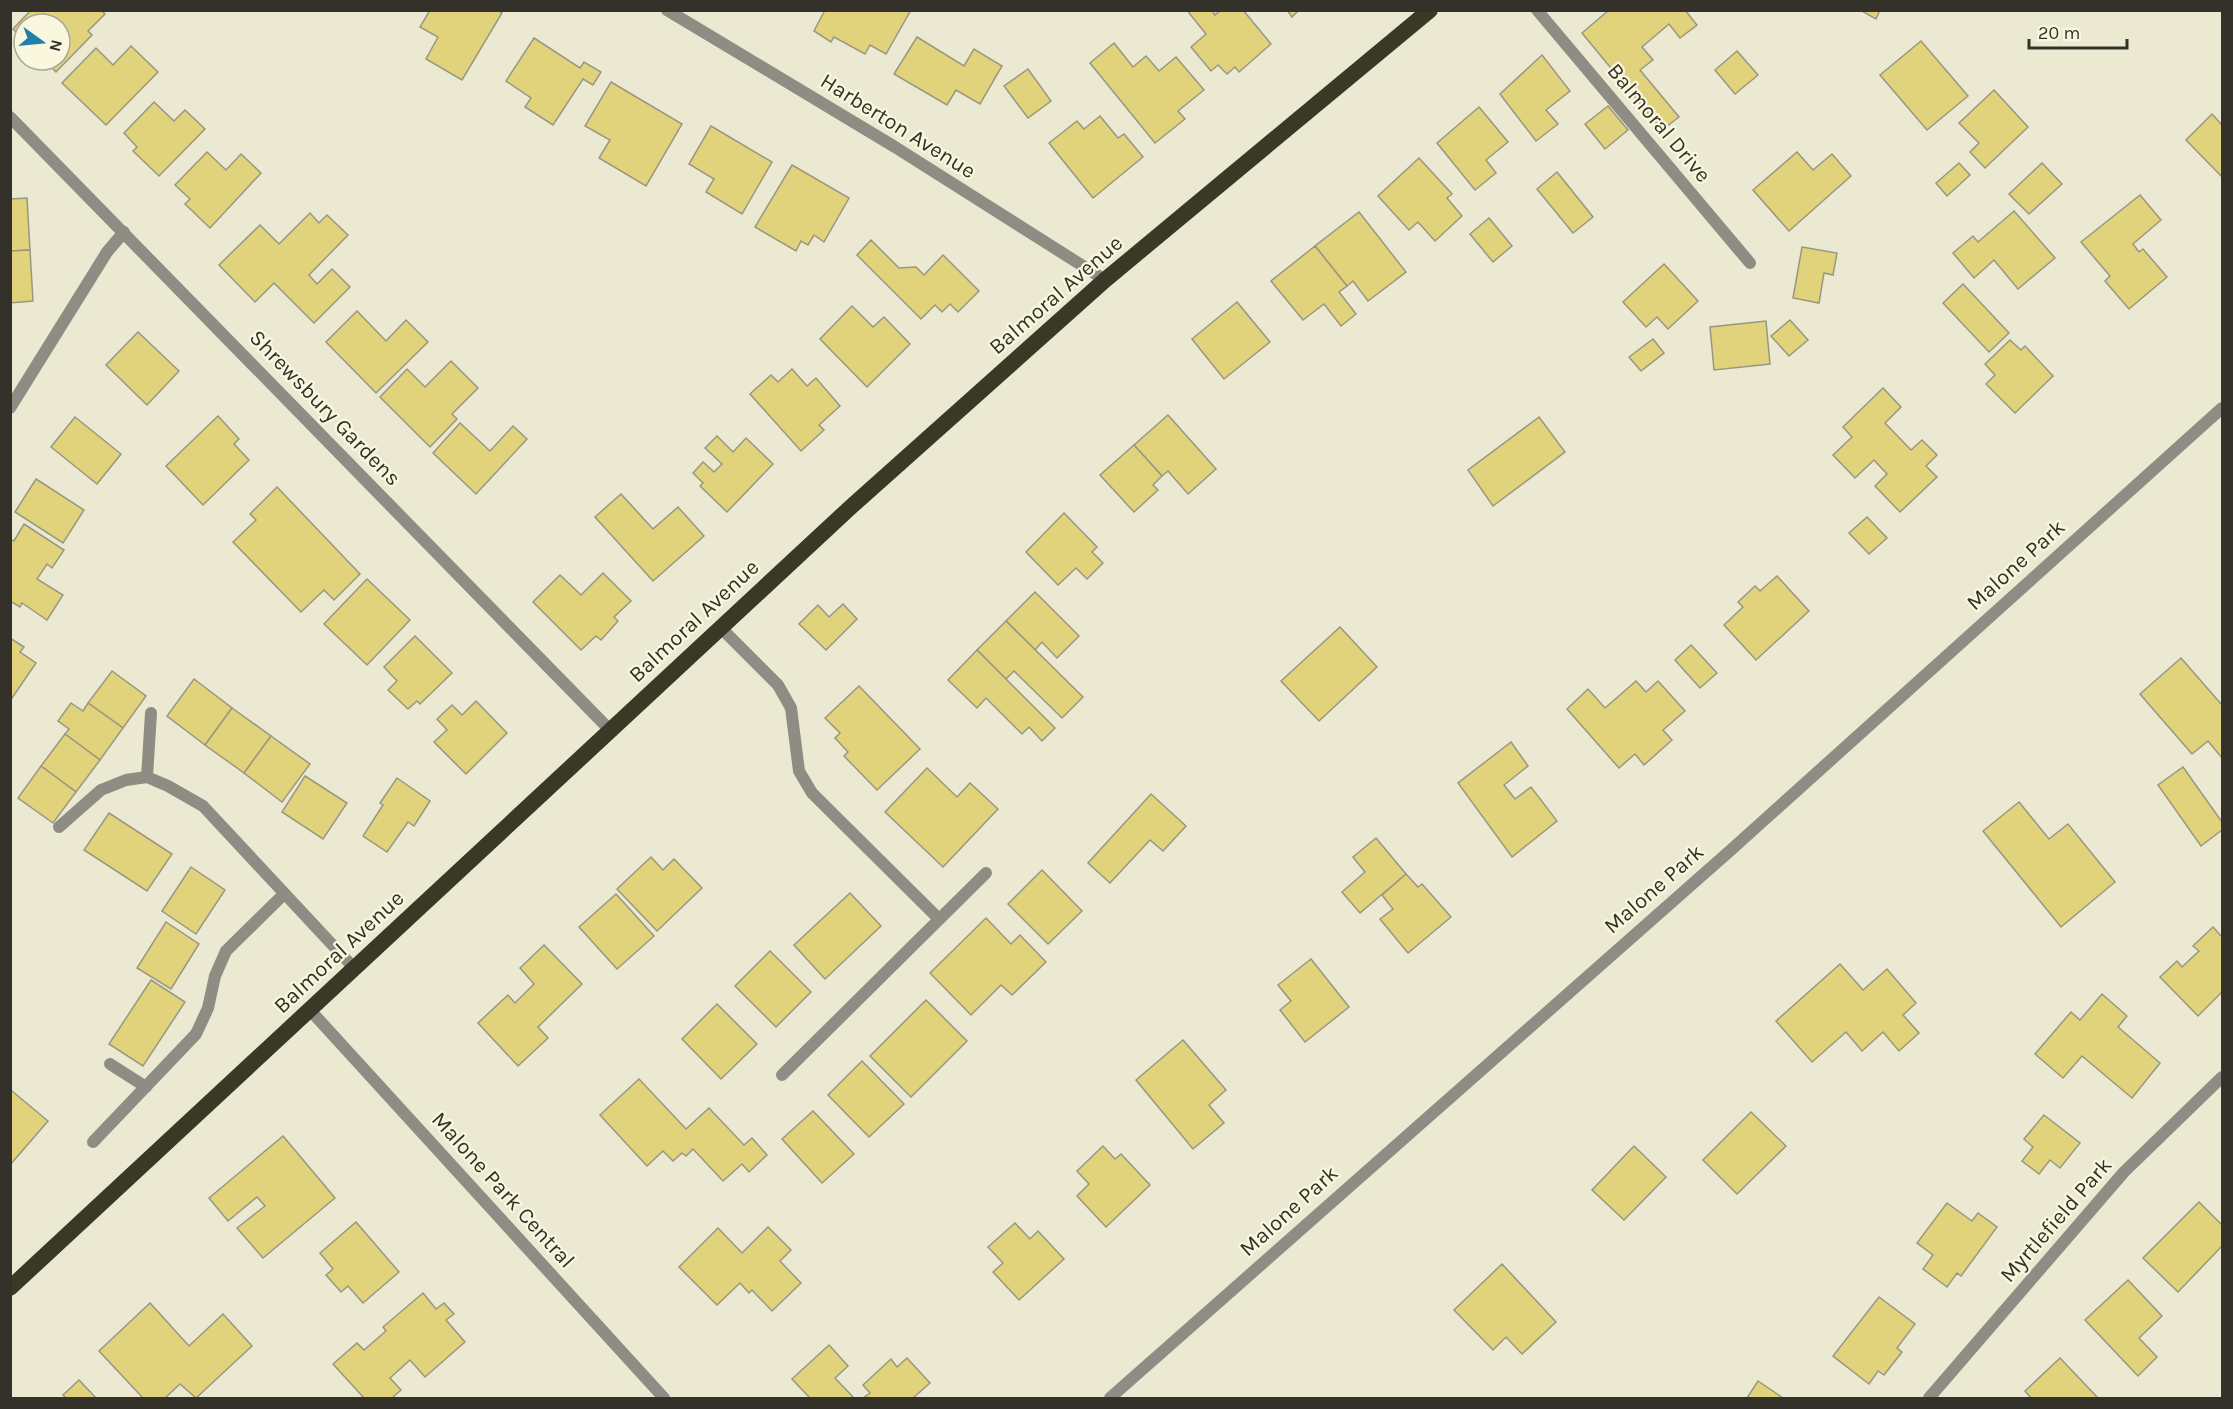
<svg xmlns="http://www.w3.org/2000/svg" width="2233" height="1409" viewBox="0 0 2233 1409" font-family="Karla,sans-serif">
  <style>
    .building { fill: #e0d37b; stroke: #9a9781; stroke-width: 1.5 }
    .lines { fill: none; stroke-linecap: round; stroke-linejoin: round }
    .minor { stroke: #8e8d83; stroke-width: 12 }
    .trunk { stroke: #3a3826; stroke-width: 16 }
    .labels { text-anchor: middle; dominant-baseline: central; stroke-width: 4.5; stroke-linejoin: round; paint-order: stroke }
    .street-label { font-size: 22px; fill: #333129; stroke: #faf7df }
  </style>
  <rect width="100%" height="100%" fill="#ece9d2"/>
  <!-- building -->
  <g class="building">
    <polygon points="31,10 101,10 105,14 88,31 92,35 56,72 44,60 60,60 60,24 24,24 24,40 13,29"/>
    <polygon points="430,10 497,10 502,13 462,80 426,59 438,37 420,27"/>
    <polygon points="825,10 911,10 886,54 870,45 865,54 834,37 831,42 814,31"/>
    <polygon points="1191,10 1212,10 1215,15 1221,10 1243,10 1271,44 1239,72 1235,67 1227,74 1218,65 1211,71 1191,47 1206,34 1189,13"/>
    <polygon points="1287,10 1299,10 1292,17"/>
    <polygon points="1609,10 1685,10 1697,25 1680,38 1669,24 1642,47 1653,60 1640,70 1679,117 1662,130 1582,33"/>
    <polygon points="1860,10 1880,10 1876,19"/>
    <polygon points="917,37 964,66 974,49 1002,66 980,104 956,90 947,105 894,74"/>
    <polygon points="534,38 580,68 584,62 601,72 593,85 583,79 553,125 525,107 531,98 506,81"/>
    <polygon points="1921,41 1968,96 1927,130 1880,75"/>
    <polygon points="1114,43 1133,67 1146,56 1159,71 1176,57 1204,90 1178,111 1185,119 1155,143 1090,63"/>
    <polygon points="131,46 158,72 106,125 62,83 96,48 113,65"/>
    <polygon points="1737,51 1758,75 1735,94 1715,70"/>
    <polygon points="1542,55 1570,91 1546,110 1558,124 1536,141 1500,94"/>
    <polygon points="1028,69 1051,101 1028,118 1004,86"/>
    <polygon points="611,82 682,124 646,186 599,158 610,140 585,126"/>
    <polygon points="1994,90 2028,127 1985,168 1970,152 1979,143 1959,123"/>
    <polygon points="154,102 174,121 185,110 205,129 159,176 133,151 137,147 124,133"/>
    <polygon points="1608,106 1628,130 1605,149 1585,124"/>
    <polygon points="1479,107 1508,142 1486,160 1496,173 1475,190 1437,143"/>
    <polygon points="2212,114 2222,125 2222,177 2186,140"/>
    <polygon points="1100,116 1118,138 1124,134 1143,157 1093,198 1049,143 1077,121 1084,129"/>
    <polygon points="711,126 772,162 742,214 706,192 714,179 689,164"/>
    <polygon points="207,152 226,170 241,154 261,173 210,228 185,204 190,199 175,185"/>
    <polygon points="1797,152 1813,170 1832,154 1851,176 1789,231 1753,190"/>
    <polygon points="1419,158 1452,194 1447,198 1462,216 1435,241 1418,222 1409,230 1378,196"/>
    <polygon points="1959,163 1970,175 1947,196 1936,183"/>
    <polygon points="2042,163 2062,184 2029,214 2009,194"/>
    <polygon points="792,165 849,198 824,242 814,235 808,245 801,241 796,251 755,227"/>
    <polygon points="1557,172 1593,217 1573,233 1537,189"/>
    <polygon points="2140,195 2161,220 2133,244 2139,252 2143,249 2167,277 2129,309 2105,281 2110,276 2081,242"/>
    <polygon points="27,198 30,250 10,251 10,199"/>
    <polygon points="2014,211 2055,258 2018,289 1994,260 1974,278 1953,253 1973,236 1978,242"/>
    <polygon points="1359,212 1406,272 1368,301 1353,281 1347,286 1315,246"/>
    <polygon points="310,213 319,223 327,215 348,235 309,275 317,284 332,269 350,287 314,323 274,283 255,302 219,265 260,225 279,244"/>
    <polygon points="1489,218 1512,246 1493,262 1470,234"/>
    <polygon points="871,240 899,268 916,267 924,275 943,255 979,291 958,312 950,304 942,312 935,305 921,319 857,255"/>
    <polygon points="1315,246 1347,286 1339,292 1356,314 1341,326 1324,304 1303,320 1271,281"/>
    <polygon points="1802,247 1837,253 1833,275 1824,273 1819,303 1793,298"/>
    <polygon points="30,250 33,301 10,303 10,251"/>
    <polygon points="1664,264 1698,301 1668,329 1657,317 1646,327 1623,302"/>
    <polygon points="1963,284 2009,333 1989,352 1943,303"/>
    <polygon points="1237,302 1270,342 1224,379 1192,339"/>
    <polygon points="852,306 873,327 884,317 910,344 867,387 820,339"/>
    <polygon points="357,311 386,341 406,320 428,342 376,393 326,342"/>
    <polygon points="1790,320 1808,340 1789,356 1771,336"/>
    <polygon points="1766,321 1770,364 1714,370 1710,327"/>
    <polygon points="138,332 179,371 147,405 106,365"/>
    <polygon points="1653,339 1664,353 1641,371 1629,357"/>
    <polygon points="2010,340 2021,350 2025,346 2053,376 2015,413 1986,384 1995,375 1985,364"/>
    <polygon points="451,361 478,388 452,414 457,419 430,447 380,397 407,369 425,387"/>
    <polygon points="792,369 807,386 816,378 840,406 819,425 824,430 801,451 750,394 771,375 778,382"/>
    <polygon points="1883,388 1901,407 1885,423 1911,450 1922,440 1937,455 1926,466 1937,477 1900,512 1875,486 1887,474 1874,460 1855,478 1833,455 1852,437 1843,427"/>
    <polygon points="1168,415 1216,469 1188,494 1168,471 1162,476 1134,445"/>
    <polygon points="218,416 239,439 234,444 249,460 203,505 166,466"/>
    <polygon points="75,417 121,454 97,484 51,447"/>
    <polygon points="1539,417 1565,452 1493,506 1468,470"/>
    <polygon points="460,423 490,451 513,426 527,439 476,494 433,453"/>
    <polygon points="717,436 733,452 746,438 773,464 727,512 700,486 703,483 693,473 703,462 714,472 722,464 705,448"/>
    <polygon points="1134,445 1162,476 1153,485 1158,490 1134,512 1100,475"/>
    <polygon points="36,479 84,510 63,543 15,512"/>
    <polygon points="277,487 360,574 334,600 324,590 301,612 233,542 256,520 250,514"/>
    <polygon points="621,494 653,529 678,507 704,536 653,581 595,517"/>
    <polygon points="1064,513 1097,547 1092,552 1103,563 1087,579 1076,568 1058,585 1026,552"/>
    <polygon points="1867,517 1887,538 1869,554 1849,533"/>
    <polygon points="24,524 64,550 52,568 47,564 37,579 63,595 47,620 22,603 20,607 10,601 10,539 14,541"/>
    <polygon points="603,573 631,601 614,617 618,621 601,640 596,636 581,650 533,602 560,575 581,595"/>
    <polygon points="1777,576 1809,611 1756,660 1724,625 1743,607 1738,602 1755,586 1760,591"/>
    <polygon points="367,579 410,620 367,665 324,624"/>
    <polygon points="1035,592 1079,636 1057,658 1042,642 1035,650 1006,621"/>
    <polygon points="843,604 857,619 826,650 799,624 818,605 829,617"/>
    <polygon points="1006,621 1083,697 1062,718 1014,671 1006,679 977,650"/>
    <polygon points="1340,627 1377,667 1319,721 1281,681"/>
    <polygon points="415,636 452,673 420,704 417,701 408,709 388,690 397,681 384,667"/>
    <polygon points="10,638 24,647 20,652 36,663 10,701"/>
    <polygon points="1691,645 1717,673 1700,688 1675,660"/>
    <polygon points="977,650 1055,728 1042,741 1029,727 1022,734 986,698 977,708 948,680"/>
    <polygon points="2181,658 2222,705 2222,758 2208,741 2192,754 2140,694"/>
    <polygon points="112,671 146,696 123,728 88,703"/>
    <polygon points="194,679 232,708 205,745 167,716"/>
    <polygon points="1636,681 1646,692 1658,681 1685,711 1663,730 1672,740 1644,765 1635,754 1619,768 1567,709 1588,689 1605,708"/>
    <polygon points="859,686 920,749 877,790 844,756 848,752 835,738 840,733 825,718"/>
    <polygon points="476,701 507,733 466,774 434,742 447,730 437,719 452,705 462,715"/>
    <polygon points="71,703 83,711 88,703 123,728 100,760 65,734 69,729 58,721"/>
    <polygon points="232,708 271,736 244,773 205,745"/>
    <polygon points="65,734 100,760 76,792 41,766"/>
    <polygon points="271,736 310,764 282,802 244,773"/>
    <polygon points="1511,742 1528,766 1504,785 1515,799 1531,787 1557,821 1512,857 1458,783"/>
    <polygon points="41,766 76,792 53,823 18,798"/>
    <polygon points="2183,767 2222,822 2222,830 2201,846 2158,785"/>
    <polygon points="927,768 957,797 970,783 998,809 943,867 885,812"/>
    <polygon points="305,776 347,803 323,839 282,812"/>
    <polygon points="397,778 430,801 414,826 408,822 387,852 363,836 383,805 380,803"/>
    <polygon points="1151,794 1186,826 1163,851 1150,840 1110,883 1088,863"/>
    <polygon points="2019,802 2049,839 2068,824 2115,882 2061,927 1983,831"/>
    <polygon points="109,813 172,854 147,891 84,850"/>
    <polygon points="1376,838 1406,874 1360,913 1342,892 1365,872 1353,857"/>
    <polygon points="651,857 663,870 674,859 702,888 657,931 617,889"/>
    <polygon points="191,867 225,890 196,934 162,911"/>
    <polygon points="1042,870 1082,911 1048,944 1008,904"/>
    <polygon points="1406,874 1418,887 1422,884 1451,917 1408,953 1380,919 1393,909 1382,895"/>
    <polygon points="850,893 881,926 825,979 794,945"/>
    <polygon points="616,894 654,936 617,969 579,927"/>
    <polygon points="986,918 1011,944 1020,935 1046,962 1012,995 1001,985 971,1015 930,973"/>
    <polygon points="166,922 199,944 171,989 137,968"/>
    <polygon points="2213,927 2222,937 2222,992 2198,1016 2160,977 2177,961 2182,967 2199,951 2193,946"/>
    <polygon points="544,945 582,984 538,1027 548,1038 518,1066 478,1023 508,995 515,1003 534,984 520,968"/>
    <polygon points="770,951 811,992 776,1027 735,986"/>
    <polygon points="1311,959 1349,1007 1305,1042 1280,1010 1291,1001 1278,985"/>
    <polygon points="1840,964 1863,990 1887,969 1916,1003 1903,1015 1919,1033 1899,1051 1883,1032 1862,1051 1846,1032 1812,1062 1776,1021"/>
    <polygon points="151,980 185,1002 143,1066 109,1044"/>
    <polygon points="2102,994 2127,1016 2118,1027 2160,1063 2132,1098 2082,1056 2063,1078 2035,1054 2071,1012 2080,1020"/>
    <polygon points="926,1000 967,1041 911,1097 870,1056"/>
    <polygon points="717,1004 757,1044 721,1079 682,1039"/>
    <polygon points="1183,1040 1226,1090 1209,1105 1224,1123 1193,1149 1136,1080"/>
    <polygon points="862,1061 904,1104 869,1137 828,1095"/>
    <polygon points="639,1079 686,1129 709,1108 744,1145 752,1138 767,1155 749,1172 742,1164 723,1181 693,1149 686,1156 682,1153 673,1161 663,1151 647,1166 600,1115"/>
    <polygon points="12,1091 48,1121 10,1165 10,1092"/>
    <polygon points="813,1111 854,1154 822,1183 782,1139"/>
    <polygon points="1751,1112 1786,1146 1737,1194 1703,1160"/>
    <polygon points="2044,1115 2080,1143 2060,1168 2050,1160 2039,1174 2022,1161 2033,1147 2024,1139"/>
    <polygon points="283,1136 335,1198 263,1258 237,1228 265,1206 257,1197 228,1221 209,1198"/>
    <polygon points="1103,1146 1115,1159 1121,1154 1150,1185 1106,1227 1077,1196 1089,1184 1077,1171"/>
    <polygon points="1634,1146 1666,1177 1624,1220 1592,1190"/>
    <polygon points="2199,1202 2222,1225 2222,1246 2178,1292 2143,1258"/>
    <polygon points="1947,1203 1972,1221 1978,1213 1997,1227 1961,1276 1957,1273 1947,1287 1923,1269 1933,1255 1917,1243"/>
    <polygon points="356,1222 399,1272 363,1303 348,1286 341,1292 326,1275 333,1269 320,1253"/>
    <polygon points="1015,1223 1030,1239 1038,1231 1064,1259 1019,1300 993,1272 1003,1263 988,1247"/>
    <polygon points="768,1227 791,1250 780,1261 801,1283 772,1311 752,1290 749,1293 740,1283 717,1305 679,1267 718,1228 742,1253"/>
    <polygon points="1502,1264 1556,1322 1522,1354 1506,1337 1493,1350 1454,1310"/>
    <polygon points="2128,1280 2162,1316 2139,1338 2157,1357 2138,1376 2085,1320"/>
    <polygon points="423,1293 436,1309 444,1303 454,1314 446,1320 465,1342 425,1377 410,1360 390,1378 401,1390 392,1398 364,1398 333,1364 357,1343 364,1350 386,1331 383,1327"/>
    <polygon points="1879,1297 1915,1324 1897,1348 1902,1352 1884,1375 1878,1371 1869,1384 1833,1356"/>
    <polygon points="150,1303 189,1346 223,1314 252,1346 196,1398 180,1384 165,1398 143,1398 99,1351"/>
    <polygon points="829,1345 848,1366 835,1378 854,1398 810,1398 792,1379"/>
    <polygon points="907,1358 930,1383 913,1398 863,1398 870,1393 863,1385 891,1359 897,1367"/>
    <polygon points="2060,1358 2098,1398 2031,1398 2025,1391"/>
    <polygon points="79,1380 96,1398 66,1398 63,1395"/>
    <polygon points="1758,1381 1783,1398 1747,1398"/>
  </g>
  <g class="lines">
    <!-- minor -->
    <g class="minor">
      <polyline points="667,10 895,147 1105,280"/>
      <polyline points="1537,10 1750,263"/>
      <polyline points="10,117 609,729"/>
      <polyline points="10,408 107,252 124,232"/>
      <polyline points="720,627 778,685 791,708 799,771 812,793 939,919"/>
      <polyline points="147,777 151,713"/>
      <polyline points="59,827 101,790 126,780 147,777 168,786 203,806 354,968"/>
      <polyline points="310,1010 664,1398"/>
      <polyline points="110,1064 146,1087"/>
      <polyline points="782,1075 986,873"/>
      <polyline points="93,1142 196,1034 208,1008 215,976 226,951 284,894"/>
      <polyline points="1110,1398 1732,849 2222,408"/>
      <polyline points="1929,1398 2124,1172 2222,1077"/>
    </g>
    <!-- trunk -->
    <polyline class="trunk" points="10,1288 853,505 1105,280 1430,10"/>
  </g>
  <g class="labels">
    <!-- street labels -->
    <g class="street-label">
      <text transform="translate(1659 123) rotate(50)">Balmoral Drive</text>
      <text transform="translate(898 126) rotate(32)">Harberton Avenue</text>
      <text transform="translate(1056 295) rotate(-41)">Balmoral Avenue</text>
      <text transform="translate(325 408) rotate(46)">Shrewsbury Gardens</text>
      <text transform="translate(2016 565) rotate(-42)">Malone Park</text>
      <text transform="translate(694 621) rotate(-43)">Balmoral Avenue</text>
      <text transform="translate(1654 889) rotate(-41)">Malone Park</text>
      <text transform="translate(339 952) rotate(-43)">Balmoral Avenue</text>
      <text transform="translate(503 1190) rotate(48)">Malone Park Central</text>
      <text transform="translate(1289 1211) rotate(-42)">Malone Park</text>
      <text transform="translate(2056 1220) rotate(-49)">Myrtlefield Park</text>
    </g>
  </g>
  <!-- border -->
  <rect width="2233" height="1409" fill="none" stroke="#333129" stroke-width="24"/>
  <!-- north arrow -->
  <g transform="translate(42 42) rotate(105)"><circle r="28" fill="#faf7df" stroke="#aaa896" stroke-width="1.5"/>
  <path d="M0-4.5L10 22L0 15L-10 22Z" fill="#227fac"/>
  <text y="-9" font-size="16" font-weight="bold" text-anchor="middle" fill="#333129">N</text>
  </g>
  <!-- scale -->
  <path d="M2029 39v9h98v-9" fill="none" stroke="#333129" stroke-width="3"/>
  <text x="2038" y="39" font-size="18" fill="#333129" stroke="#faf7df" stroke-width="4.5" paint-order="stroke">20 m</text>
</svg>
